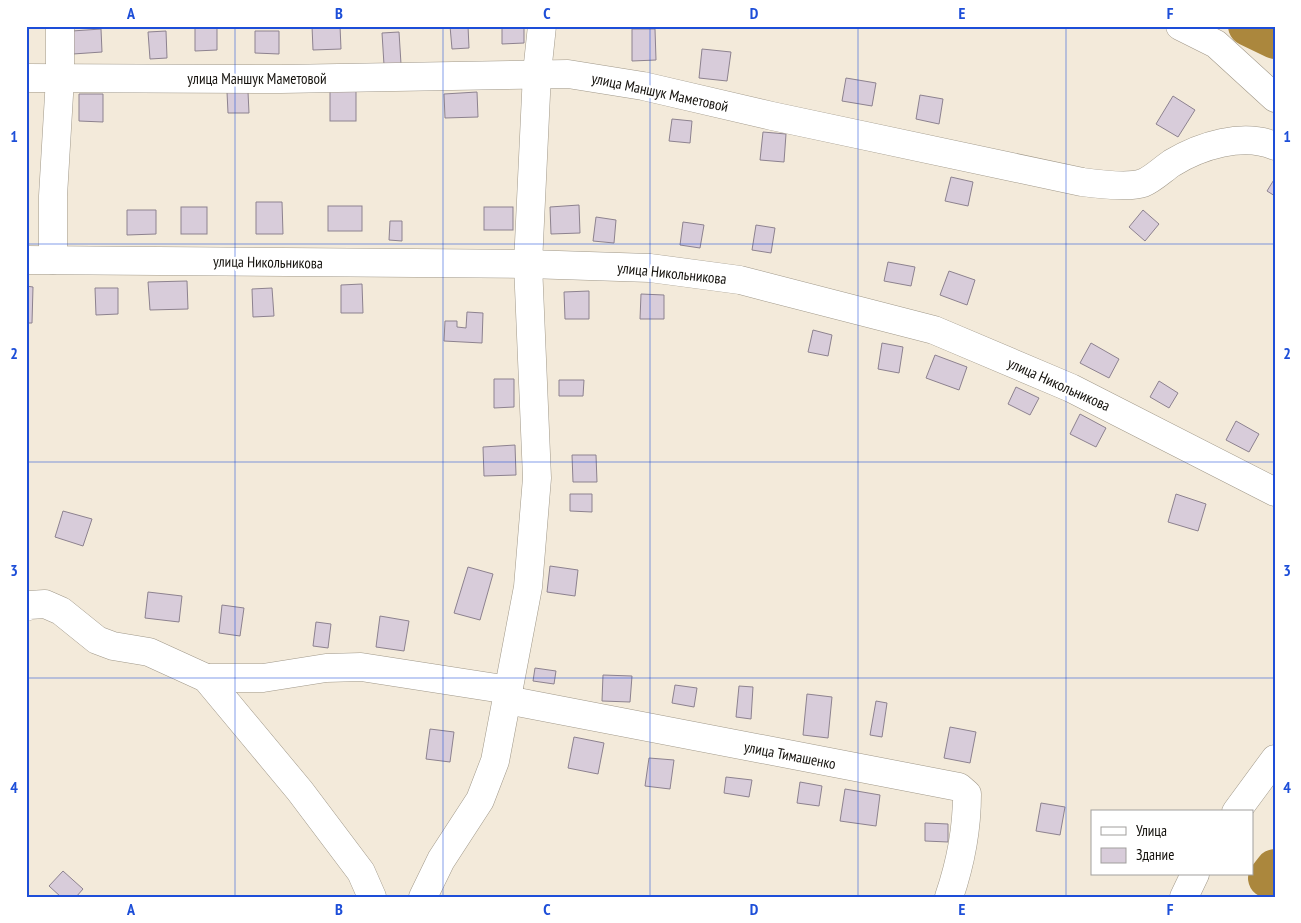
<svg xmlns="http://www.w3.org/2000/svg" width="1301" height="923" viewBox="0 0 1301 923" font-family="'PT Sans Narrow',sans-serif">
  <style>
    .lines { fill: none; stroke-linecap: round; stroke-linejoin: round }
    .river { stroke: #ab873d; stroke-width: 40 }
    .building { fill: #d8ccda; stroke: #8d828f }
    .minor-casing { stroke: #a09889; stroke-width: 29 }
    .minor { stroke: #fff; stroke-width: 28 }
    .grid { fill: none; stroke: #1d4ed8; stroke-width: 1; stroke-opacity: 0.55 }
    .labels { text-anchor: middle; dominant-baseline: central; stroke-width: 5; stroke-linejoin: round; paint-order: stroke }
    .street-label { font-size: 15px; fill: #13100b; stroke: #fff }
    .neatline { fill: none; stroke: #1d4ed8; stroke-width: 2 }
    .grid-label { font-size: 16px; text-anchor: middle; font-weight: bold; fill: #1d4ed8 }
  </style>
  <rect width="100%" height="100%" fill="#f3eada"/>
  <g class="lines">
    <!-- river -->
    <g class="river">
      <polyline points="1248,26 1275,39"/>
      <polyline points="1268,878 1275,869"/>
    </g>
  </g>
  <!-- building -->
  <g class="building">
    <polygon points="195,26 217,26 217,50 195,51"/>
    <polygon points="312,26 340,26 341,49 313,50"/>
    <polygon points="450,26 468,26 469,48 452,49"/>
    <polygon points="502,26 524,26 524,43 502,44"/>
    <polygon points="101,29 102,52 73,54 72,31"/>
    <polygon points="632,29 655,29 656,60 632,61"/>
    <polygon points="166,31 167,58 150,59 148,32"/>
    <polygon points="255,31 279,31 279,54 255,53"/>
    <polygon points="399,32 401,64 384,65 382,33"/>
    <polygon points="702,49 731,52 727,81 699,78"/>
    <polygon points="846,78 876,83 872,106 842,101"/>
    <rect x="330" y="91" width="26" height="30"/>
    <polygon points="227,92 248,92 249,113 228,113"/>
    <polygon points="477,92 478,117 445,118 444,94"/>
    <polygon points="79,94 103,94 103,122 79,121"/>
    <polygon points="920,95 943,99 939,124 916,119"/>
    <polygon points="1173,96 1195,110 1178,137 1156,124"/>
    <polygon points="672,119 692,121 690,143 669,141"/>
    <polygon points="763,132 786,134 784,162 760,160"/>
    <polygon points="951,177 973,182 968,206 945,201"/>
    <polygon points="1275,178 1275,196 1267,191"/>
    <polygon points="256,202 282,202 283,234 256,234"/>
    <polygon points="579,205 580,233 551,234 550,207"/>
    <rect x="328" y="206" width="34" height="25"/>
    <rect x="181" y="207" width="26" height="27"/>
    <rect x="484" y="207" width="29" height="23"/>
    <polygon points="127,210 156,210 156,234 127,235"/>
    <polygon points="1143,210 1159,224 1145,241 1129,227"/>
    <polygon points="596,217 616,220 614,243 593,241"/>
    <polygon points="390,221 402,221 402,241 389,240"/>
    <polygon points="683,222 704,225 700,248 680,245"/>
    <polygon points="756,225 775,228 771,253 752,250"/>
    <polygon points="888,262 915,267 911,286 884,281"/>
    <polygon points="949,271 975,280 967,305 940,295"/>
    <polygon points="187,281 188,309 150,310 148,282"/>
    <polygon points="362,284 363,313 341,313 341,285"/>
    <polygon points="26,286 33,287 32,323 26,323"/>
    <polygon points="95,288 118,288 118,314 96,315"/>
    <polygon points="272,288 274,316 253,317 252,289"/>
    <polygon points="589,291 589,319 565,319 564,292"/>
    <polygon points="641,294 664,295 664,319 640,319"/>
    <polygon points="467,312 483,313 482,343 444,341 445,321 457,321 457,327 466,328"/>
    <polygon points="813,330 832,335 828,356 808,352"/>
    <polygon points="882,343 903,347 899,373 878,369"/>
    <polygon points="1091,343 1119,359 1109,378 1080,363"/>
    <polygon points="935,355 967,367 959,390 926,378"/>
    <polygon points="494,379 514,379 514,407 494,408"/>
    <polygon points="559,380 584,380 583,396 559,396"/>
    <polygon points="1159,381 1178,393 1169,408 1150,397"/>
    <polygon points="1016,387 1039,398 1030,415 1008,404"/>
    <polygon points="1080,414 1106,428 1096,447 1070,434"/>
    <polygon points="1236,421 1259,434 1249,452 1226,440"/>
    <polygon points="515,445 516,475 484,476 483,447"/>
    <polygon points="572,455 596,455 597,482 573,482"/>
    <polygon points="570,494 592,494 592,512 570,511"/>
    <polygon points="1176,494 1206,504 1198,531 1168,522"/>
    <polygon points="63,511 92,519 83,546 55,537"/>
    <polygon points="550,566 578,570 575,596 547,592"/>
    <polygon points="468,567 493,574 480,620 454,613"/>
    <polygon points="148,592 182,596 179,622 145,618"/>
    <polygon points="222,605 244,608 240,636 219,633"/>
    <polygon points="380,616 409,621 404,651 376,647"/>
    <polygon points="316,622 331,624 328,648 313,646"/>
    <polygon points="535,668 556,671 554,684 533,681"/>
    <polygon points="603,675 632,676 630,702 602,701"/>
    <polygon points="675,685 697,688 694,707 672,703"/>
    <polygon points="739,686 753,687 751,719 736,717"/>
    <polygon points="807,694 832,697 828,738 803,735"/>
    <polygon points="876,701 887,703 882,737 870,735"/>
    <polygon points="950,727 976,732 970,763 944,758"/>
    <polygon points="430,729 454,732 450,762 426,759"/>
    <polygon points="574,737 604,743 598,774 568,768"/>
    <polygon points="649,758 674,760 670,789 645,786"/>
    <polygon points="726,777 752,780 749,797 724,793"/>
    <polygon points="800,782 822,786 819,806 797,803"/>
    <polygon points="845,789 880,795 876,826 840,821"/>
    <polygon points="1041,803 1065,807 1060,835 1036,831"/>
    <polygon points="925,823 948,824 948,842 925,841"/>
    <polygon points="63,871 83,889 76,897 61,897 49,886"/>
  </g>
  <g class="lines">
    <defs>
      <g id="minor">
        <polyline points="1180,26 1216,44 1275,98"/>
        <path d="M26,78L281,79L568,74L643,86L772,116L1082,182C1097,184 1129,188 1143,183C1153,179 1163,169 1172,163C1200,146 1243,132 1275,146"/>
        <polyline points="26,260 528,264 650,268 740,280 934,330 1071,388 1275,492"/>
        <polyline points="53,260 53,196 60,78 60,26"/>
        <polyline points="26,607 29,605 45,604 61,611 97,640 113,646 149,652 206,678 300,791 361,872 372,897"/>
        <polyline points="206,678 263,678 326,668 361,667 509,690"/>
        <path d="M507,700L959,787L967,794C967,828 960,865 949,897"/>
        <polyline points="1236,812 1275,759"/>
        <polyline points="423,897 441,860 480,800 495,761 528,587 537,478 528,264 537,73 542,26"/>
        <polyline points="1184,897 1195,874"/>
      </g>
    </defs>
    <!-- minor casing -->
    <use href="#minor" class="minor-casing"/>
    <!-- minor -->
    <use href="#minor" class="minor"/>
  </g>
  <!-- grid -->
  <path class="grid" d="M235,26V897M443,26V897M650,26V897M858,26V897M1066,26V897M26,244H1275M26,462H1275M26,678H1275"/>
  <g class="labels">
    <!-- street labels -->
    <g class="street-label">
      <text x="257" y="78">улица Маншук Маметовой</text>
      <text transform="translate(660 92) rotate(12)">улица Маншук Маметовой</text>
      <text transform="translate(268 262) rotate(1)">улица Никольникова</text>
      <text transform="translate(672 273) rotate(6)">улица Никольникова</text>
      <text transform="translate(1059 384) rotate(24)">улица Никольникова</text>
      <text transform="translate(790 755) rotate(11)">улица Тимашенко</text>
    </g>
  </g>
  <!-- border -->
  <rect width="1301" height="923" fill="none" stroke="#ffffff" stroke-width="55"/>
  <!-- legend -->
  <rect x="1091" y="810" width="162" height="65" fill="#ffffff" stroke="#a19f9d"/>
  <rect x="1101" y="827" width="25" height="8" fill="#ffffff" stroke="#a19f9d"/>
  <text x="1136" y="836" font-size="15" fill="#13100b">Улица</text>
  <rect x="1101" y="848" width="25" height="15" fill="#d8ccda" stroke="#a19f9d"/>
  <text x="1136" y="860" font-size="15" fill="#13100b">Здание</text>
  <rect x="28" y="28" width="1246" height="868" class="neatline"/>
  <g class="grid-label">
    <text x="131" y="19">A</text>
    <text x="339" y="19">B</text>
    <text x="547" y="19">C</text>
    <text x="754" y="19">D</text>
    <text x="962" y="19">E</text>
    <text x="1170" y="19">F</text>
    <text x="14" y="142">1</text>
    <text x="1287" y="142">1</text>
    <text x="14" y="359">2</text>
    <text x="1287" y="359">2</text>
    <text x="14" y="576">3</text>
    <text x="1287" y="576">3</text>
    <text x="14" y="793">4</text>
    <text x="1287" y="793">4</text>
    <text x="131" y="915">A</text>
    <text x="339" y="915">B</text>
    <text x="547" y="915">C</text>
    <text x="754" y="915">D</text>
    <text x="962" y="915">E</text>
    <text x="1170" y="915">F</text>
  </g>
</svg>
